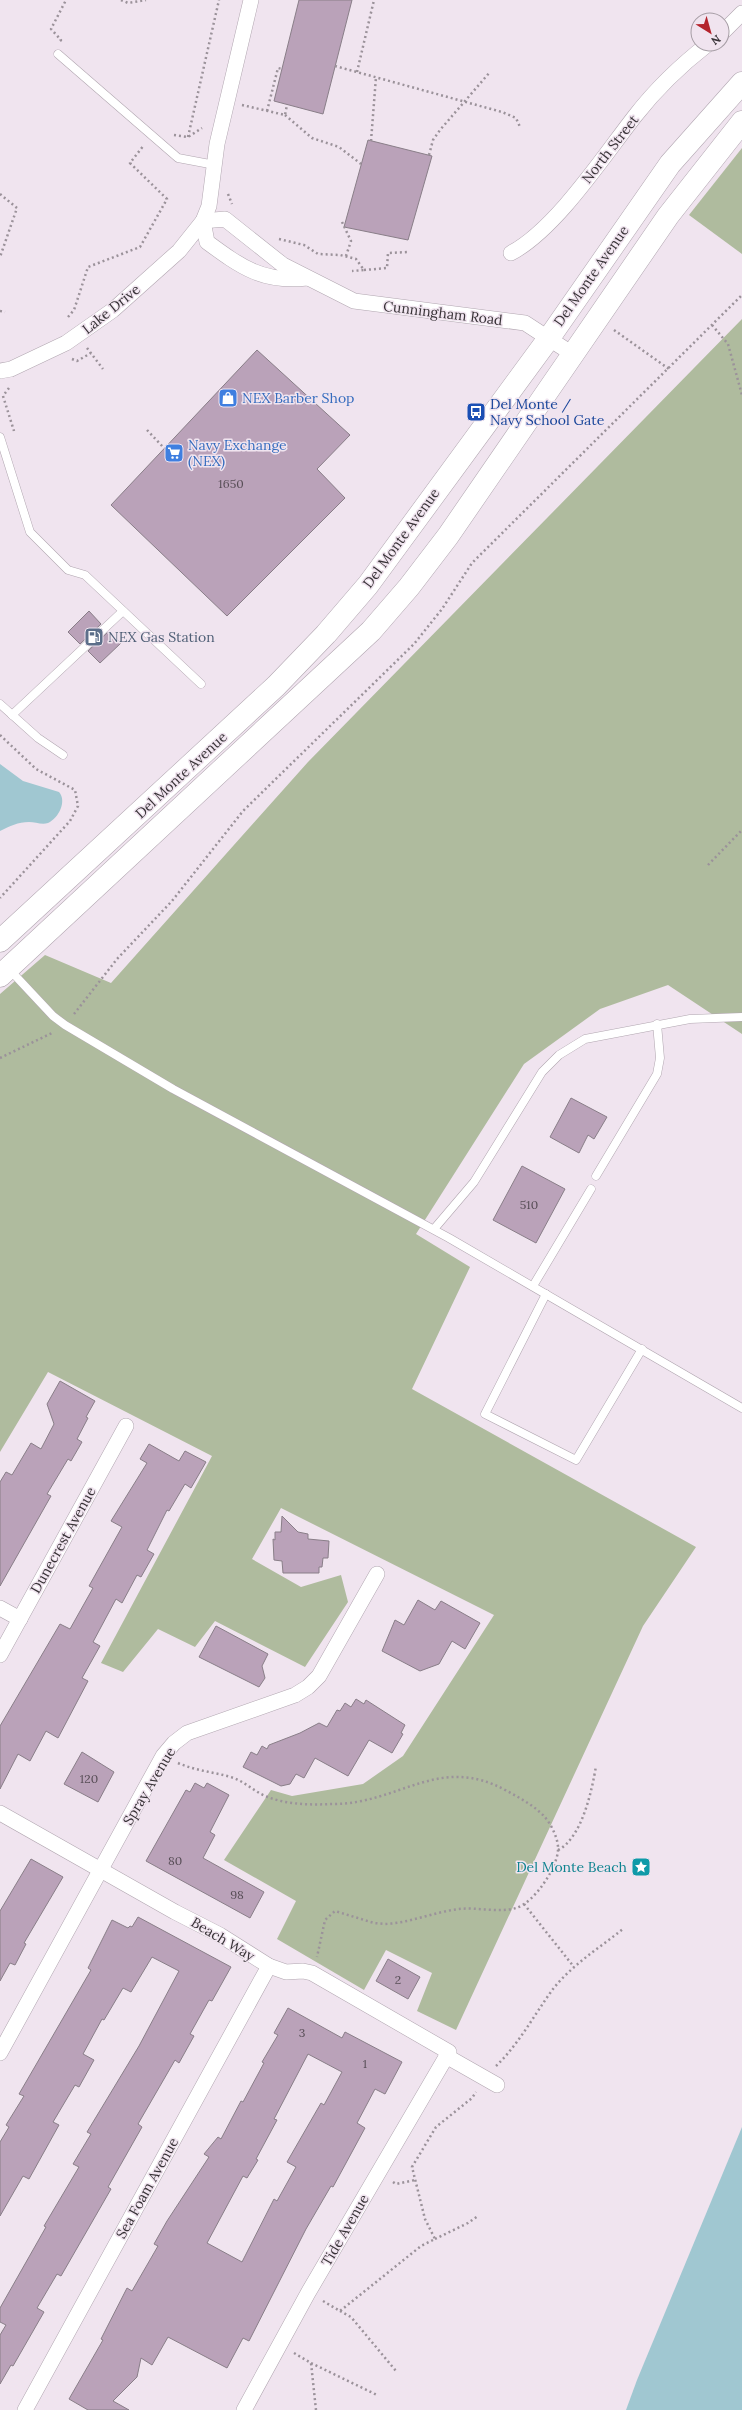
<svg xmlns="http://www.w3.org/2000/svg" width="742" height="2410" viewBox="0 0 742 2410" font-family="Lora,serif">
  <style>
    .green { fill: #afbb9e }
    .water { fill: #a0c7d1 }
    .building { fill: #baa2b9; stroke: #897e88; fill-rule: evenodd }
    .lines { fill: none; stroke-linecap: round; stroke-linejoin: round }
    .service-casing { stroke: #b1a6b0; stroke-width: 9 }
    .minor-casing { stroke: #b1a6b0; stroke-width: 16 }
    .primary-casing { stroke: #b1a6b0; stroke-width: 23 }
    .path { stroke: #9b929a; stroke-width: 2.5; stroke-dasharray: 2 3; stroke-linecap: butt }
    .service { stroke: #fff; stroke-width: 8 }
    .minor { stroke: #fff; stroke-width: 15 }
    .primary { stroke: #fff; stroke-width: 22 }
    .labels { text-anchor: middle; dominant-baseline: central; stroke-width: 3; stroke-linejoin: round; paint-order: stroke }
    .number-label { font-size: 12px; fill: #584e57 }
    .street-label { font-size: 14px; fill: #373236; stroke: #f0e4ef }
    .shop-label { font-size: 14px; fill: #366cbe; stroke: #f0e4ef; text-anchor: start }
    .transit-label { font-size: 14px; fill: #164399; stroke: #f0e4ef; text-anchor: start }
    .service-label { font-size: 14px; fill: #4e5e75; stroke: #f0e4ef; text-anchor: start }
    .culture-label { font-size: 14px; fill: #0d838f; stroke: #f0e4ef; text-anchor: end }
  </style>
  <rect width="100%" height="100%" fill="#f0e4ef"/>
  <!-- green -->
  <g class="green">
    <polygon points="742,148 742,254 689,215"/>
    <polygon points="742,319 742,1034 668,985 600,1009 524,1064 416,1234 470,1267 412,1389 696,1547 643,1626 456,2030 417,2011 432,1973 386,1950 364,1990 277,1939 296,1901 224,1860 271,1790 292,1796 363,1784 403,1756 494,1615 281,1508 252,1559 301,1587 341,1575 348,1602 305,1667 215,1621 195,1647 158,1629 123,1672 101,1663 212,1456 48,1372 0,1452 0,994 45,955 111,983 308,762"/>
  </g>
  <!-- water -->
  <g class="water">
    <path d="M0,764L23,781L59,792C67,801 59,818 48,823C42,825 35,822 29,822C18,822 10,826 0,831Z"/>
    <polygon points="742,2127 742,2410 626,2410 637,2380"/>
  </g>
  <!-- building -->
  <g class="building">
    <polygon points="299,0 352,0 323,114 274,101"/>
    <polygon points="368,140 432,156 408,240 344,227"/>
    <polygon points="257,350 350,435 317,469 345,498 227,616 111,505"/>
    <polygon points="89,611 101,624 80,644 68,632"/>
    <polygon points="109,631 121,643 100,663 88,651"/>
    <polygon points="571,1098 607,1117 594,1139 588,1135 579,1153 550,1137"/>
    <polygon points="522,1166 565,1189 536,1243 493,1220"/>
    <polygon points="60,1381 95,1401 86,1417 88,1418 77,1439 82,1442 71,1461 68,1459 47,1494 51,1496 0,1586 0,1482 6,1472 12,1475 31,1443 41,1449 54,1424 47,1404"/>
    <polygon points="149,1444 179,1461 185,1451 206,1462 191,1488 185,1484 169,1511 167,1510 147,1550 154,1554 141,1577 137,1575 122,1603 116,1599 93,1642 100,1646 82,1678 88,1681 58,1738 46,1731 30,1761 18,1754 0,1789 0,1726 60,1624 70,1629 93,1588 89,1586 122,1527 111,1521 147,1463 140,1459"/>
    <polygon points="282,1516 298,1532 308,1534 308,1539 329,1541 328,1558 323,1558 322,1567 319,1567 319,1573 283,1573 282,1561 274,1560 273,1539 275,1540 275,1532 281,1532"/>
    <polygon points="418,1600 435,1610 441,1601 480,1623 465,1649 452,1641 439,1664 420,1671 382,1651 395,1620 404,1625"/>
    <polygon points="216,1626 268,1654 262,1666 265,1678 259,1687 199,1657"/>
    <polygon points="356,1699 364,1704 366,1700 405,1725 401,1733 403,1734 392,1753 369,1740 348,1776 315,1758 304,1778 296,1774 290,1784 281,1786 243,1767 251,1752 257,1755 262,1746 267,1749 269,1745 300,1733 319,1723 327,1727 337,1710 340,1711 345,1703 351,1707"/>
    <polygon points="82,1752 114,1772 98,1802 64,1784"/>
    <polygon points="195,1783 204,1788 207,1783 229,1795 210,1832 215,1835 203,1858 264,1892 250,1918 146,1861 186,1790 190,1792"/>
    <polygon points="31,1859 63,1877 24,1943 26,1944 15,1965 10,1963 0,1981 0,1911"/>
    <polygon points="138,1917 231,1967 212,2001 209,2000 190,2034 194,2036 179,2063 175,2060 138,2124 142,2127 108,2187 111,2189 61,2276 57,2274 37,2308 44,2312 13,2366 11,2365 0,2384 0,2335 6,2325 0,2322 0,2308 46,2227 44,2226 79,2167 73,2164 91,2134 87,2132 139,2046 179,1971 152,1957 131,1992 123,1988 104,2020 102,2019 83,2054 94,2060 79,2087 75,2085 53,2122 59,2125 29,2179 23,2176 0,2216 0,2142 9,2127 6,2125 24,2096 19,2094 91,1970 88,1968 112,1920 128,1928 130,1926 132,1927"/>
    <polygon points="388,1959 420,1977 408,1999 376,1981"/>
    <path d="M288,2008L342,2038L345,2032L402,2062L385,2094L375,2089L357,2123L365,2128L333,2187L331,2186L306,2229L249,2341L243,2338L227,2368L168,2337L152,2365L141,2358L137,2377L113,2401L129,2410H88L69,2399L103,2340L101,2339L127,2288L132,2291L158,2246L154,2244L167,2221L209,2157L204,2154L218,2137L221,2139L241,2101L243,2102L264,2063L262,2062L278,2035L274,2033ZM308,2054L342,2072L324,2105L321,2103L287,2162L296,2167L277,2201L274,2199L242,2262L207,2243L243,2176L247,2178L258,2160L256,2159L277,2120L274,2119Z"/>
  </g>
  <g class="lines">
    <defs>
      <g id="service">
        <polyline points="58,54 178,158 215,165"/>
        <polyline points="0,437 30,532 68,570 85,575 201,684"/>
        <polyline points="0,704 38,738 63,755"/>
        <polyline points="12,715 123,611"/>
        <polyline points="9,969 53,1016 65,1025 173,1089 449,1238 742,1408"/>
        <polyline points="596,1176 657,1074 660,1058 657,1024"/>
        <polyline points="434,1229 474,1182 542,1072 559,1055 585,1039 690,1019 742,1017"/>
        <polyline points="533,1286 591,1189"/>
        <polyline points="546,1294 485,1414 576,1460 642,1349"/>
      </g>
      <g id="minor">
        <polyline points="722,33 742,13"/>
        <polyline points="203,221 225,219 283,265 354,301 525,323 574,355"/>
        <path d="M203,221L207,242C241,267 263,283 307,278"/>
        <path d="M511,253C556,229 603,157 635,116C656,89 681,65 708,44"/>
        <polyline points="0,371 11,369 66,343 113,310 179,251 203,221 209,206 217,144 251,0"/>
        <polyline points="0,1608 20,1619"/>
        <polyline points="0,1655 126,1426"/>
        <polyline points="0,1813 175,1912 220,1935 269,1966 286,1972 303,1971 312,1973 449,2052 308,2293 244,2410"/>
        <polyline points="0,2053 163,1756 174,1743 187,1733 295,1695 308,1687 319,1676 377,1574"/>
        <polyline points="446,2056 497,2085"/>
        <polyline points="25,2410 269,1966"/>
      </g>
      <g id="primary">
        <polyline points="0,941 276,686 326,634 368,585 549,338 670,164 742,83"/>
        <polyline points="0,976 371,631 409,587 448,536 668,216 742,122"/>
      </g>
    </defs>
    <!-- service casing -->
    <use href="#service" class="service-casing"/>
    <!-- minor casing -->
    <use href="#minor" class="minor-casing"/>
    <!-- primary casing -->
    <use href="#primary" class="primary-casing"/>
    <!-- path -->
    <g class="path">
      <polyline points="121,0 128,3 146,0"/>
      <polyline points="60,41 61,40 51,29 66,0"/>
      <polyline points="335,66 502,112 516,118 520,127"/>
      <polyline points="357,72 374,0"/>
      <polyline points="242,105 285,115 287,105"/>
      <polyline points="267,111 278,68 282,69"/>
      <polyline points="285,115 312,138 339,147 361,164"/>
      <polyline points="174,135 188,137 202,128"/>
      <polyline points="188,137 219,0"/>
      <polyline points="371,141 376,77"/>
      <polyline points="429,155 433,140 440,130 490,72"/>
      <polyline points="0,194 17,208 0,257"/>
      <polyline points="228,194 232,204"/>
      <polyline points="342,222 351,241 346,256"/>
      <polyline points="279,239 304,245 318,254 340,255 356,259 364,270 352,271"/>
      <polyline points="364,270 387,268 388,253 408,252"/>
      <polyline points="0,311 5,312"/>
      <polyline points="68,317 74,310 88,267 140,247 167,199 130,163 144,145"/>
      <polyline points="712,325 728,344 742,395"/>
      <polyline points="614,330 669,369"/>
      <polyline points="87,348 103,369"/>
      <polyline points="72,359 77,361 91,353"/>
      <polyline points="9,388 3,396 14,431"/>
      <polyline points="147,430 164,448"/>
      <polyline points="0,735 36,769 75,790 78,806 70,821 0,898"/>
      <polyline points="708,865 742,830"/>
      <polyline points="74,1014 117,959 172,901 243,811 414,644 442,609 472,563 742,295"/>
      <polyline points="0,1058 52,1033"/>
      <path d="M178,1763C196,1771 215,1772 234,1778C244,1782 252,1789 261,1794C283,1805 309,1805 333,1804C400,1804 439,1753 507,1791C520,1798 533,1805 544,1816C551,1824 559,1839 558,1851C556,1869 535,1902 516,1908C499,1913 477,1907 459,1909C434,1912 410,1923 385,1924L374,1923L335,1911L325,1920L317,1957"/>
      <path d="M558,1850C582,1838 592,1790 596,1766"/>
      <polyline points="524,1904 574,1967"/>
      <path d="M496,2066C519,2044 534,2015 553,1989C572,1965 599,1948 623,1929"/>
      <polyline points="393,2182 396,2184 415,2180"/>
      <polyline points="435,2239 468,2223 478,2216"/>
      <polyline points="323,2301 340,2311 421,2246 435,2239 425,2219 412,2167 436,2127 472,2098 476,2092"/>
      <polyline points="340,2311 351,2317 396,2371"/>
      <polyline points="294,2353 311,2363 316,2410"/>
      <polyline points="311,2363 377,2395"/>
    </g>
    <!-- service -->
    <use href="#service" class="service"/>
    <!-- minor -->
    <use href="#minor" class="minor"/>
    <!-- primary -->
    <use href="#primary" class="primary"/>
  </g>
  <!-- icons -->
  <defs>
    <symbol id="shop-square" viewBox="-11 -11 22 22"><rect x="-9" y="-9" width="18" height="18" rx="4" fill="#3f7fe0" stroke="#f0e4ef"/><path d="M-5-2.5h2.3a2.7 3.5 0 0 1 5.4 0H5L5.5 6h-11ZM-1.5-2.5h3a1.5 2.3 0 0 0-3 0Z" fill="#fff"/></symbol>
    <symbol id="bus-square" viewBox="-11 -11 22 22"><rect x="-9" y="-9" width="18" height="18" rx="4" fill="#1a4fb4" stroke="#f0e4ef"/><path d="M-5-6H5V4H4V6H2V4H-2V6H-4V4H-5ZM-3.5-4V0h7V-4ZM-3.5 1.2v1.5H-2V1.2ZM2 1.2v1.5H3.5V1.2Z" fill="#fff"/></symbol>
    <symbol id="supermarket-square" viewBox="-11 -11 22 22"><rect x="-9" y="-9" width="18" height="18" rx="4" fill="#3f7fe0" stroke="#f0e4ef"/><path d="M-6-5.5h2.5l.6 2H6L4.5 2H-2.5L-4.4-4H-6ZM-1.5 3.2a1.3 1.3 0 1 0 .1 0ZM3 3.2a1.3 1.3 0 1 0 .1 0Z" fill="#fff"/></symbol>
    <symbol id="fuel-square" viewBox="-11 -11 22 22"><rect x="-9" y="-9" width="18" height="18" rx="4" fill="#5c6f8a" stroke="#f0e4ef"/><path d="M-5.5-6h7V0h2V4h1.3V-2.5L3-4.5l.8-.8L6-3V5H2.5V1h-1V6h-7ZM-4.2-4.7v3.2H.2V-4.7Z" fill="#fff"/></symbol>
    <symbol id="sight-square" viewBox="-11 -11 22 22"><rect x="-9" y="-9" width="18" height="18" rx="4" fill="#0f9aa8" stroke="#f0e4ef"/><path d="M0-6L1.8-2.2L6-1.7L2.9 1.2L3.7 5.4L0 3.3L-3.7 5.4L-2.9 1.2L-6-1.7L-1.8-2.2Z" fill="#fff"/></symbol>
  </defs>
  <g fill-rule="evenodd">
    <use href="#shop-square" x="217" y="387" width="22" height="22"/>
    <use href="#bus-square" x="465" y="401" width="22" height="22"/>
    <use href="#supermarket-square" x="163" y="442" width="22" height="22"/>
    <use href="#fuel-square" x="83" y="626" width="22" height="22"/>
    <use href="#sight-square" x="630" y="1856" width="22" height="22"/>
  </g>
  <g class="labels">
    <!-- number labels -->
    <g class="number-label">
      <text x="231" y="483">1650</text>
      <text x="529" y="1204">510</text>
      <text x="89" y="1778">120</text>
      <text x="175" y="1860">80</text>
      <text x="237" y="1894">98</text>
      <text x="398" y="1979">2</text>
      <text x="302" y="2032">3</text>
      <text x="365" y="2063">1</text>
    </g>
    <!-- street labels -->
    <g class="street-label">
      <text transform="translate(610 149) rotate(-52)">North Street</text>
      <text transform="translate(591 276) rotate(-55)">Del Monte Avenue</text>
      <text transform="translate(111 309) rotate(-39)">Lake Drive</text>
      <text transform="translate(443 313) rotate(7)">Cunningham Road</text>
      <text transform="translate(401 538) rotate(-54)">Del Monte Avenue</text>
      <text transform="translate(181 775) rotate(-43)">Del Monte Avenue</text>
      <text transform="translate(63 1540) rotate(-61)">Dunecrest Avenue</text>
      <text transform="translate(149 1786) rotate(-59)">Spray Avenue</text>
      <text transform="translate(223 1939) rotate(31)">Beach Way</text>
      <text transform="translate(147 2188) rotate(-61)">Sea Foam Avenue</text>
      <text transform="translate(345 2230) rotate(-60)">Tide Avenue</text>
    </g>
    <!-- shop labels -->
    <g class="shop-label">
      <text x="242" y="398">NEX Barber Shop</text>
      <text x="188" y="445">Navy Exchange<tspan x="188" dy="16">(NEX)</tspan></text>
    </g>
    <!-- transit labels -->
    <g class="transit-label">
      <text x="490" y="404">Del Monte /<tspan x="490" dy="16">Navy School Gate</tspan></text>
    </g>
    <!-- service labels -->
    <g class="service-label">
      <text x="108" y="637">NEX Gas Station</text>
    </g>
    <!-- culture labels -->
    <g class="culture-label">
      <text x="627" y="1867">Del Monte Beach</text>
    </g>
  </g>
  <!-- north arrow -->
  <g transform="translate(710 32) rotate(143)"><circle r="19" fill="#f0e4ef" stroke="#a69da5"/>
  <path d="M0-3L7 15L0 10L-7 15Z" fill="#b4232c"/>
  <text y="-6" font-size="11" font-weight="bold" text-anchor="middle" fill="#373236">N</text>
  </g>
</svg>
